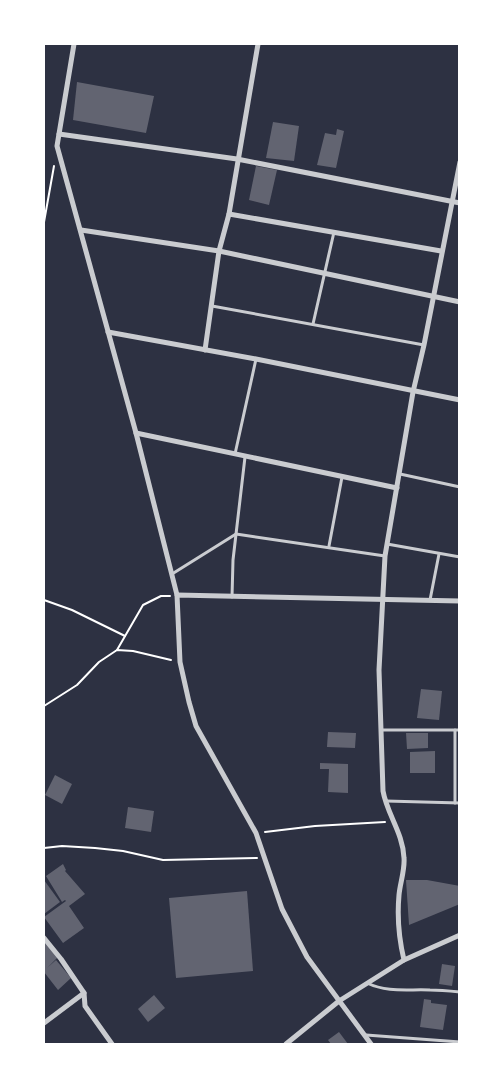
<svg xmlns="http://www.w3.org/2000/svg" width="503" height="1088" viewBox="0 0 503 1088" font-family="Quicksand,sans-serif">
  <style>
    .building { fill: #626471 }
    .lines { fill: none; stroke-linecap: round; stroke-linejoin: round }
    .path { stroke: #fff; stroke-width: 2 }
    .service { stroke: #caccd0; stroke-width: 3 }
    .minor { stroke: #caccd0; stroke-width: 5 }
  </style>
  <rect width="100%" height="100%" fill="#2d3142"/>
  <!-- building -->
  <g class="building">
    <polygon points="77,82 154,96 146,133 73,120"/>
    <polygon points="273,122 299,126 294,161 266,158"/>
    <polygon points="337,129 344,131 336,168 317,165 325,133 336,135"/>
    <polygon points="256,166 277,170 269,205 249,200"/>
    <polygon points="421,689 442,691 439,720 417,718"/>
    <polygon points="328,732 356,733 355,748 327,747"/>
    <polygon points="406,733 428,733 428,748 407,749"/>
    <polygon points="435,751 435,773 410,773 410,752"/>
    <polygon points="320,763 348,764 348,793 328,792 329,769 320,769"/>
    <polygon points="55,775 72,784 62,804 45,795"/>
    <polygon points="128,807 154,811 151,832 125,828"/>
    <polygon points="63,864 66,870 65,871 85,894 69,906 84,928 63,943 44,917 66,901 65,900 62,902 46,876"/>
    <polygon points="44,880 60,902 44,914"/>
    <polygon points="406,880 427,880 460,886 460,904 409,925"/>
    <polygon points="247,891 253,971 176,978 169,898"/>
    <polygon points="44,941 58,957 47,968 56,960 71,978 58,990 44,972"/>
    <polygon points="442,964 455,966 452,986 439,984"/>
    <polygon points="154,995 165,1008 148,1022 138,1009"/>
    <polygon points="424,999 431,1000 431,1003 447,1005 443,1030 420,1027"/>
    <polygon points="339,1032 348,1044 331,1044 328,1040"/>
  </g>
  <g class="lines">
    <!-- path -->
    <g class="path">
      <polyline points="44,222 54,166"/>
      <polyline points="44,600 72,610 125,636"/>
      <polyline points="117,650 143,605 161,596 170,596"/>
      <polyline points="44,706 77,685 99,662 117,650 133,651 171,660"/>
      <polyline points="265,832 315,826 385,822"/>
      <polyline points="44,848 62,846 95,848 123,851 163,860 257,858"/>
    </g>
    <!-- service -->
    <g class="service">
      <polyline points="212,306 424,345"/>
      <polyline points="313,324 334,232"/>
      <polyline points="235,454 256,359"/>
      <polyline points="400,474 460,487"/>
      <polyline points="387,544 460,557"/>
      <polyline points="329,546 342,477"/>
      <polyline points="172,574 236,534 385,556"/>
      <polyline points="232,597 233,560 245,457"/>
      <polyline points="430,600 439,554"/>
      <polyline points="382,730 460,730"/>
      <polyline points="386,801 460,803"/>
      <polyline points="455,803 455,730"/>
      <path d="M367,983C388,993 408,989 430,990C440,990 450,991 460,992"/>
      <polyline points="366,1035 460,1042"/>
    </g>
    <!-- minor -->
    <g class="minor">
      <polyline points="74,44 57,146 136,433 177,595"/>
      <polyline points="59,134 237,159 460,203"/>
      <polyline points="229,214 441,251"/>
      <polyline points="81,230 219,251 460,302"/>
      <polyline points="108,332 256,359 460,400"/>
      <polyline points="205,350 219,251 229,214 258,44"/>
      <polyline points="136,433 397,488"/>
      <polyline points="44,938 61,959 84,993 85,1006 112,1044"/>
      <path d="M404,960C399,939 397,917 399,895C400,883 405,870 404,858C403,833 387,814 383,791L379,670L385,556L413,392L424,345L460,162"/>
      <polyline points="44,1023 84,993"/>
      <polyline points="286,1044 339,1001 404,960 460,935"/>
      <polyline points="371,1044 307,957 282,909 256,833 196,726 189,702 180,662 177,595 460,601"/>
    </g>
  </g>
  <!-- border -->
  <rect width="503" height="1088" fill="none" stroke="#ffffff" stroke-width="90"/>
</svg>
